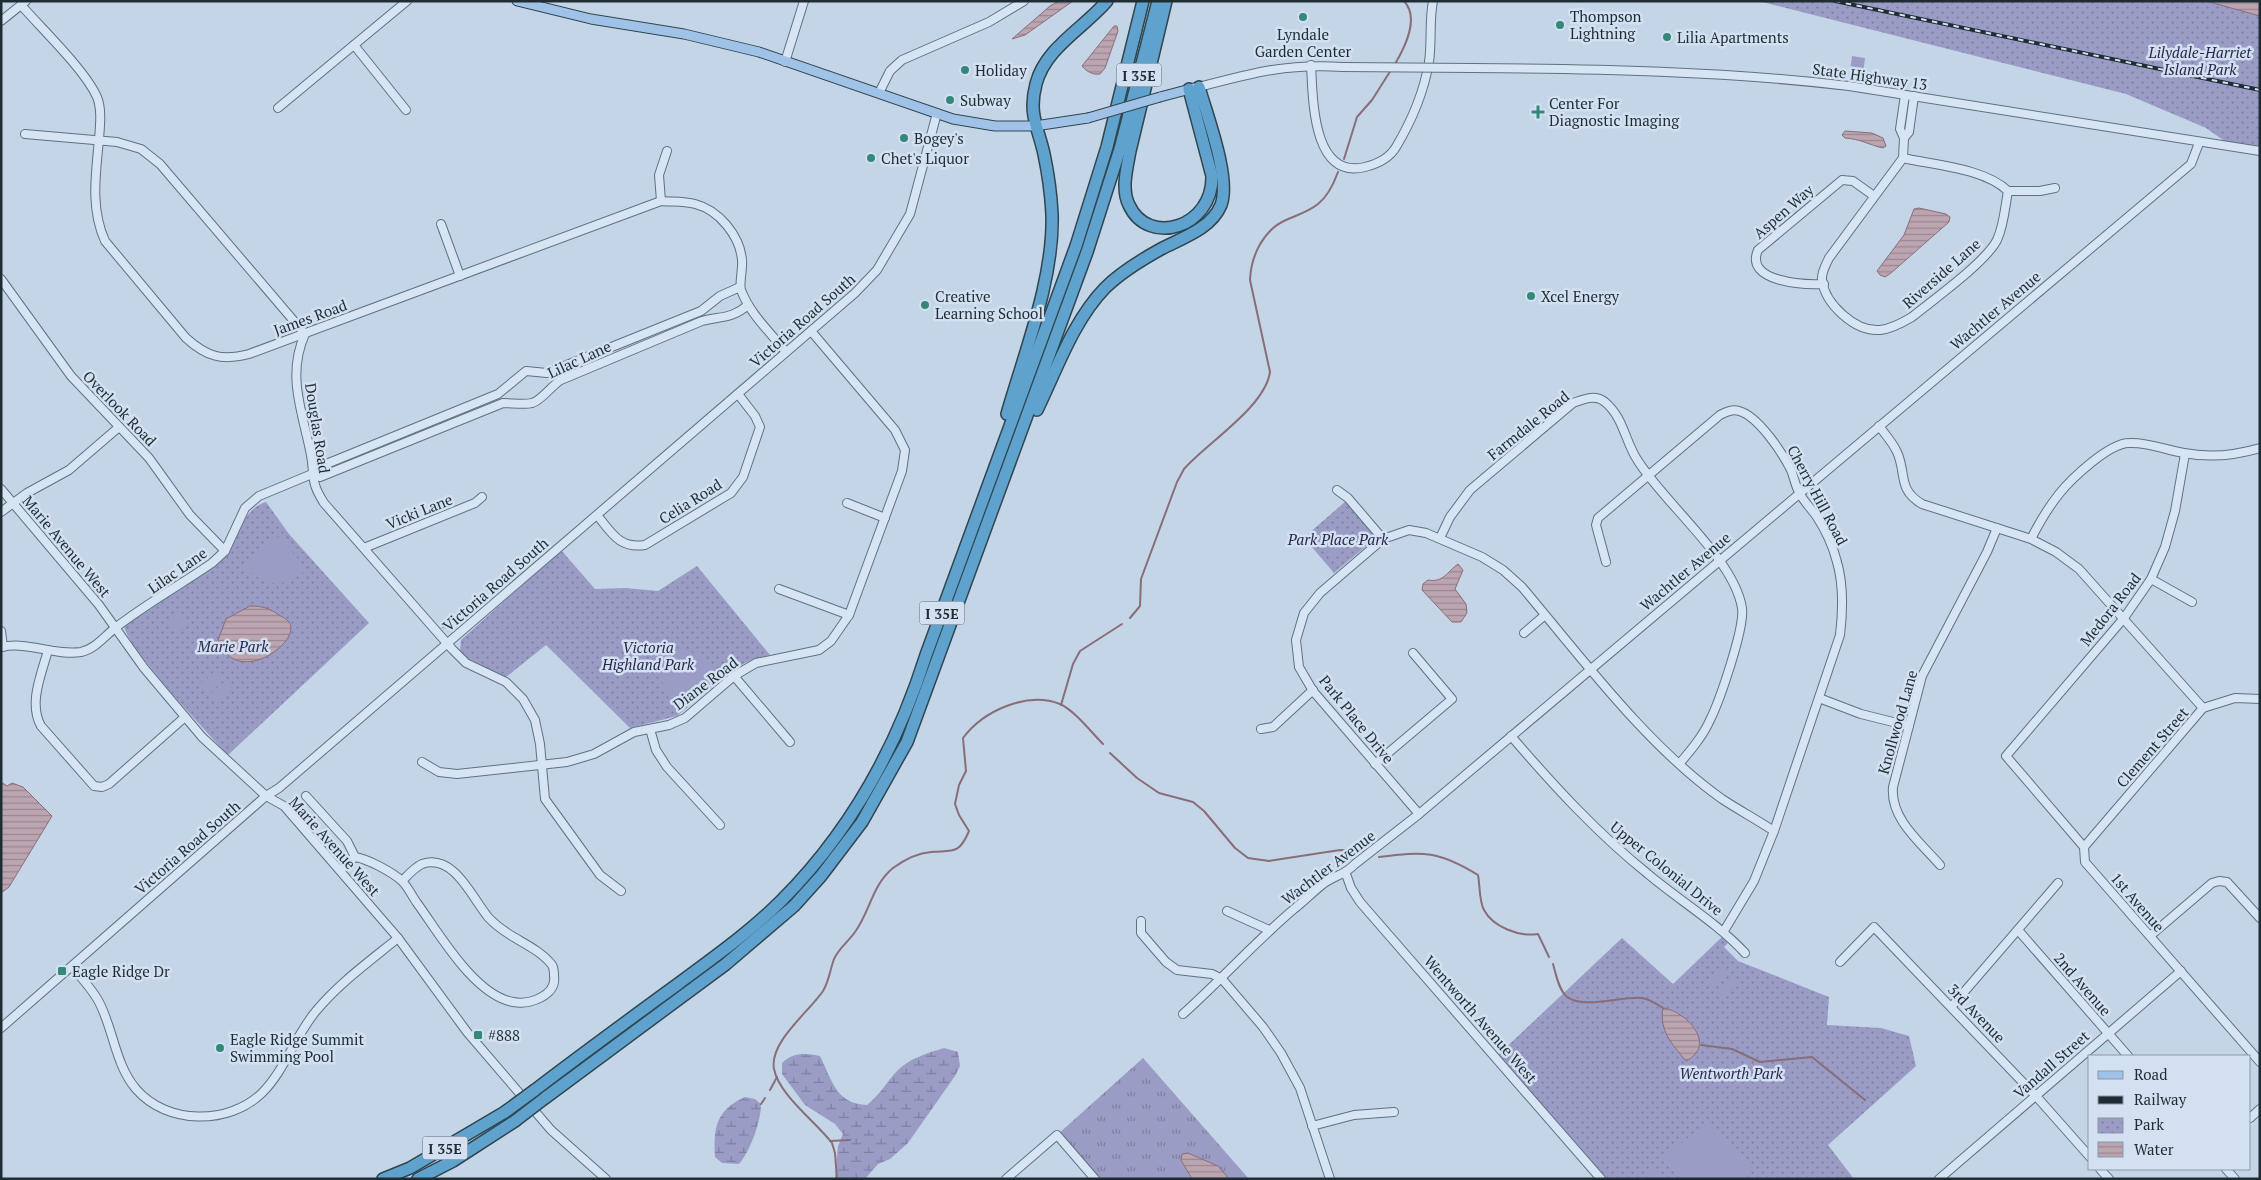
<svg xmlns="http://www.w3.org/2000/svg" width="2261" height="1180" viewBox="0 0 2261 1180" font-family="'PT Serif',serif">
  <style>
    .grass { fill: url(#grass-tufts) }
    .wetland { fill: url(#wetland-marsh) }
    .park { fill: url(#park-dots) }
    .pitch { fill: #9a9cc5 }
    .water { fill: url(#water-rules); stroke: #896e79 }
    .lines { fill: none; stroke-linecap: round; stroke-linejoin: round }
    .stream { stroke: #896e79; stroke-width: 2 }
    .minor-casing { stroke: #5d7381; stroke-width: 10 }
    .major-casing { stroke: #30464f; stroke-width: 11 }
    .highway-casing { stroke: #30464f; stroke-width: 14 }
    .minor { stroke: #d6e4f4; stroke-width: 8 }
    .major { stroke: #a0c2e7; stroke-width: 9 }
    .highway { stroke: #5fa2ce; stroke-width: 11 }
    .rail-casing { stroke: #1f2c33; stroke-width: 4 }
    .rail { stroke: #d3e0f1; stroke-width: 2; stroke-dasharray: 5.5; stroke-linecap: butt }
    .minor-bridge-casing { stroke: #5d7381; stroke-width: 10; stroke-linecap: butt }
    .major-bridge-casing { stroke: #30464f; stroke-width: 11; stroke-linecap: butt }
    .highway-bridge-casing { stroke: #30464f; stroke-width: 14; stroke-linecap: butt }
    .minor-bridge { stroke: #d6e4f4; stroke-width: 8 }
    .major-bridge { stroke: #a0c2e7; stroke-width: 9 }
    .highway-bridge { stroke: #5fa2ce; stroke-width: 11 }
    .poi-dot { fill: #34887a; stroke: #d3e0f1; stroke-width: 2 }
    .labels { text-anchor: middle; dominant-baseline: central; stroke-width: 5; stroke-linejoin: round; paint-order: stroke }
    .shield { fill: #d3e0f1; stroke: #55626c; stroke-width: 1 }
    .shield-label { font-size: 14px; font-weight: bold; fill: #1f2c33 }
    .poi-label { font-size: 15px; fill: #1f2c33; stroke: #d3e0f1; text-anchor: start }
    .park-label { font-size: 15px; font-style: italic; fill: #2b284c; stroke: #d3e0f1 }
    .street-label { font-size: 15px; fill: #1f2c33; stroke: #d3e0f1 }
  </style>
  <defs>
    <pattern id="grass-tufts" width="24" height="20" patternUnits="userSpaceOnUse" patternTransform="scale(1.25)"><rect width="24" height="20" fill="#9a9cc5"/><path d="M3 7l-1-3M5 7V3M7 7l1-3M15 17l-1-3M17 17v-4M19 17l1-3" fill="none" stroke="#7d7fa1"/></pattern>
    <pattern id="wetland-marsh" width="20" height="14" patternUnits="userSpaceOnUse" patternTransform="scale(1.25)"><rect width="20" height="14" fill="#9a9cc5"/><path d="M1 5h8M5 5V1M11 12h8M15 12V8" fill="none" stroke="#7d7fa1"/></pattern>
    <pattern id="park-dots" width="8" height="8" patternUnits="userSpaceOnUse" patternTransform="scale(1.25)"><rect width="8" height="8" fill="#9a9cc5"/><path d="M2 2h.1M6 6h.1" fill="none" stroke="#7d7fa1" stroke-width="1.8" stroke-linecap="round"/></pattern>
    <pattern id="water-rules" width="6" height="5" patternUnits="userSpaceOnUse" patternTransform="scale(1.25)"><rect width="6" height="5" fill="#bca5b0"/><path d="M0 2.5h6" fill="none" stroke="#988790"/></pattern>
  </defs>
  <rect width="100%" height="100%" fill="#c4d5e8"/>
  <!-- grass -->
  <polygon class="grass" points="1143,1058 1249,1179 1100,1179 1064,1137 1057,1135"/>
  <!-- wetland -->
  <g class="wetland">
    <path d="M944,1048L958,1052L960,1066L955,1076L908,1143L890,1159L878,1164L865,1179H835L838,1146L843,1134L835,1124L805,1105L782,1074V1063C793,1052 805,1053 820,1056C832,1080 836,1104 867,1105C880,1095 887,1081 898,1070C910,1058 928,1053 944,1048Z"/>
    <path d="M745,1097L755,1099L761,1104C761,1122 750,1151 739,1164L722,1163L715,1157C713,1128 716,1110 745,1097Z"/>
  </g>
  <!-- park -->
  <g class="park">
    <polygon points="1758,1 2260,1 2260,146 2226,142 2206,128 2126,94"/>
    <polygon points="1346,501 1377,537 1334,573 1311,546 1314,542 1308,534"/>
    <path d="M266,502L289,534L369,623L228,755C209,735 127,647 124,626L222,560C226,555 231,550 233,544C242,526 245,509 266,502Z"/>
    <polygon points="561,550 595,589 625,588 658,591 697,566 770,655 751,660 732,670 677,716 630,728 546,645 506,677 469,659 460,651 461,640"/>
    <polygon points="1722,937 1728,943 1724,947 1738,961 1829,997 1827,1025 1881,1028 1909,1036 1916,1066 1828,1145 1854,1179 1605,1179 1497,1056 1622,938 1673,984"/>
  </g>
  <!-- pitch -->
  <g class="pitch">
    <polygon points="1852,56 1865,58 1863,74 1850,72"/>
    <polygon points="1344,526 1355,539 1333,558 1322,545"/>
    <path d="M276,537L282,539L307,570C279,590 268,587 242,565Z"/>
    <polygon points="178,614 187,624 178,632 169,621"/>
    <polygon points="683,648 702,657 717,669 682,699 676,699 649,666 666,654"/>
    <polygon points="216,670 223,678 206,693 199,685"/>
    <polygon points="226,680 232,688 215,703 209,695"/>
    <polygon points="1722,964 1730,972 1715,988 1707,981"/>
    <polygon points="1732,974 1740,981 1725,998 1717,990"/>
    <polygon points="1708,1121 1750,1168 1738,1179 1683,1179 1664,1158"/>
    <polygon points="1654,1168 1664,1177 1662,1179 1649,1179 1646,1175"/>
  </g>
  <!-- water -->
  <g class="water">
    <polygon points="1059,1 1073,1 1025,35 1012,39 1050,6"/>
    <polygon points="2206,1 2260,1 2260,16"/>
    <path d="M1114,26H1117L1118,31L1105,68L1100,74C1093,75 1087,72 1082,66Z"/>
    <path d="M1845,131L1872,133L1883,138L1886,146L1883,148C1869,145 1861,139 1845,138L1842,135Z"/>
    <polygon points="1919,208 1946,214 1950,217 1949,222 1891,273 1885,277 1880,275 1877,271 1904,235 1914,209"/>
    <path d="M1458,564L1463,570L1455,589L1466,604L1467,613L1461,622H1452L1422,590L1423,584L1428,580C1443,583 1447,572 1458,564Z"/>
    <path d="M250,606C262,606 269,608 279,615C282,617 287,619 289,622C303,641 237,690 218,640L226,619Z"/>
    <polygon points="1,782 7,786 12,783 23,787 52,816 9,887 1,893"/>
    <path d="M1663,1008C1686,1011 1718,1045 1686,1061C1672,1044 1659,1031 1663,1008Z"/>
    <polygon points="1188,1153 1218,1166 1229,1179 1192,1179 1181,1160 1182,1154"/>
  </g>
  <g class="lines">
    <!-- stream -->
    <g class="stream">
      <path d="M1395,64C1405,47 1420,18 1404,1"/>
      <polyline points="1344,159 1357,117 1372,100 1391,70"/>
      <path d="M1130,618L1140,606L1141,579L1177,482L1184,469C1208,442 1265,407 1270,372L1250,280C1251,256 1263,230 1286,220C1297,215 1308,212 1318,204C1327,197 1334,183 1338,172"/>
      <polyline points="443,627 450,628"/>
      <polyline points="1061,705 1073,664 1080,651 1122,624"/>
      <polyline points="1110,753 1137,778 1159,793 1193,802 1204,811 1235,848 1248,858 1269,861 1340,850 1365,851"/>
      <path d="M1379,857C1424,851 1439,851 1478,875C1480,885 1479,901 1484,910C1493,927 1519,937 1538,934L1549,957"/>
      <path d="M1553,964C1556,974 1558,988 1566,996C1582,1010 1620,996 1642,998C1649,999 1657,1004 1663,1008"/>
      <polyline points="1701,1045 1732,1049 1760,1062 1812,1057 1865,1100"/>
      <polyline points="770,1090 777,1077"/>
      <polyline points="761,1104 765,1098"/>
      <polyline points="830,1141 850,1140"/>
      <path d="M837,1179L835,1153L832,1143C816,1122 779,1095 774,1069C769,1042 809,1012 823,991C829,981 830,970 834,959C839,948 848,942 855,932C870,912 872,885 893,868C904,860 918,853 931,852C953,850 959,855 969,831L959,815L955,804L959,785L966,771L963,738C983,711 1027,691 1060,704C1074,710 1092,733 1103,744"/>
    </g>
    <defs>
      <g id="minor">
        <path d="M21,5C42,29 85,70 97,97C102,109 100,126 99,139C96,173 90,208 105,241L186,338C207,357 222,361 249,354L661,201C672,202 684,201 695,204C719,210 740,236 742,260C743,268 739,284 741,290C750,314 770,332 786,352"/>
        <polyline points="1,21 26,1"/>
        <polyline points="354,45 406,110"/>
        <polyline points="785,62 804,1"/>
        <path d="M1311,65C1313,98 1312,180 1365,167C1377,164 1389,159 1396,147C1411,122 1424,91 1429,62C1432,42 1429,21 1433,1"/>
        <path d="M1472,68C1598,69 1723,71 1849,86L2260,151"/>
        <path d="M1199,87C1252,73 1288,63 1343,67"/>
        <polyline points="879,93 890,71 902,60 989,22 1024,1"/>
        <polyline points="278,108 407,1"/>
        <path d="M25,134L117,142L141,149L160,164L305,334C286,376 303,413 311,455C315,478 310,481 324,503L452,649L466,663L506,682L523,699L535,720L540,744L545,799L600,875L621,891"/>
        <polyline points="1904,138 1909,132 1914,96"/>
        <path d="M1903,158C1934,165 1984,168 2008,191C2005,207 2004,225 1997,240C1986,262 1933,300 1912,317C1902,323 1891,329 1880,330C1855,332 1825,304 1822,280C1821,273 1826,264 1829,258L1903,158L1904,138L1900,129L1905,95"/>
        <polyline points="2008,191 2040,191 2055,188"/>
        <polyline points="661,201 659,175 667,151"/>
        <polyline points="441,224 460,276"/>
        <polyline points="1,279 71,376 149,458 190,515 225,551"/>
        <path d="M1824,284C1804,285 1744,282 1758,250L1842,180L1853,181L1874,196"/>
        <path d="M1879,426C1885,434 1893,443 1897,452C1907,474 1897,489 1922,504L2031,539L2056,552L2079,569L2203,708"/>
        <polyline points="2185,454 2175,511 2165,547 2151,579 2124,618 2006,756 2084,847 2085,862 2260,1062"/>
        <path d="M312,474L320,477L503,403C512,403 524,405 532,403C541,401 552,385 561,380L702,321C721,316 732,319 748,305"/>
        <polyline points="1,489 99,605 144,668 202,737 266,796 284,806 398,938 467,1032 551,1130 606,1179"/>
        <polyline points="1337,490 1348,498 1383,539"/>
        <polyline points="847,503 885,518"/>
        <polyline points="1,512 27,493 69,470 119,427"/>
        <path d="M597,515C611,532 619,549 645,545L731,493L743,477L760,427L755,416L738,394"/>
        <path d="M1440,538L1450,517L1470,490L1573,403C1584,399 1595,394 1605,402C1624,418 1625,442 1638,461C1666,505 1734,559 1742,608C1745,627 1720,700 1710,720C1703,736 1691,750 1680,763"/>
        <path d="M2031,539C2039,523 2048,508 2059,494C2071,479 2109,443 2129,443C2149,442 2165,450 2184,453C2209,458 2236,455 2260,448"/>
        <polyline points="364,548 475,503 482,497"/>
        <path d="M1606,562L1596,525L1598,518L1720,415C1726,412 1732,409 1739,411C1758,416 1782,452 1791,470C1794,477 1795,485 1799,492C1803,501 1811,508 1817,517C1826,531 1833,546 1837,562C1844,586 1843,610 1840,635L1774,831L1754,881L1724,931"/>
        <polyline points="2151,579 2192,602"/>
        <polyline points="779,589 849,615"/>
        <polyline points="1,631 3,647"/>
        <polyline points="1524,633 1545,615"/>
        <path d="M1,647C29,641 54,656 81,652C95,649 105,636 115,628C146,604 180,585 212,563L225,551L245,508L259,496L312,474L319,467L498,394L526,371L547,373L557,369L701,311L720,296L740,287"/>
        <path d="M48,650C42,673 28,703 41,726L94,786L102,787L109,784L185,717"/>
        <polyline points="734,676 790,742"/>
        <polyline points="1819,698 1861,714 1909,726"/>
        <polyline points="650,729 656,750 667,767 720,825"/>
        <polyline points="1261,729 1273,727 1313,690"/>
        <path d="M1511,736C1554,786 1597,833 1648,874C1680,901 1716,922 1745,953"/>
        <polyline points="422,762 439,772 457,774 567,762 594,754 634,732 669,725 685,718 734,676 756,663 819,650 831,641 849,615 902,471 905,450 895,430 811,331"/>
        <polyline points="1375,764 1452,699 1413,653"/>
        <path d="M306,796L347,841L355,857C368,859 392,872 402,881C408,887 412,896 417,903C439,933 474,995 513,1002C529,1005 557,996 554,976C554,972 554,968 552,965C542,952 525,944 512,936C504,931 495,925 488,917C472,898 454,853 422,864C415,867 407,876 402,881"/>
        <path d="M1419,814L1313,691L1299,667L1296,640L1304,613L1320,593L1383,539L1409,530L1426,533L1482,557L1503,570L1522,587C1582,658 1646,745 1722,799C1739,810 1757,820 1774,831"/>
        <polyline points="2084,847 2203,708 2235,698 2260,699"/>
        <path d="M1940,865C1921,843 1890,819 1893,787L1922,676L1987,552L1997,528"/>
        <polyline points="340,870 355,857"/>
        <polyline points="1346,874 1351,888 1360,902 1601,1179"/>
        <polyline points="1227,911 1269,930"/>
        <polyline points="1141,921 1141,933 1166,962 1177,970 1212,974 1222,979 1263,1027 1281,1053 1300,1088 1330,1179"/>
        <polyline points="2018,930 2128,1056"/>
        <polyline points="2150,936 2212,883 2219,881 2227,882 2260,918"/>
        <polyline points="1840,962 1874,927 2036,1096 2090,1157"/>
        <path d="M72,967C82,978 92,989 99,1002C114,1031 115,1064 136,1089C167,1125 229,1125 262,1093C285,1070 295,1036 316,1011C339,983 370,961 398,938"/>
        <polyline points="1952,1006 2058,883"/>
        <path d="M1183,1014C1221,980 1255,942 1294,909C1304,901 1313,892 1323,884C1335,875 1345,875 1355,864L1419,814L2191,164L2199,143"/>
        <polyline points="1,1028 266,796 279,788 855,293 877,270 910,214 937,113"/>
        <polyline points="2250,1118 2260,1109"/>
        <polyline points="1312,1126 1354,1115 1394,1112"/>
        <polyline points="2100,1169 2109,1179"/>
        <polyline points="2226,1169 2235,1179"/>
        <polyline points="1006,1179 1057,1135 1095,1179"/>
        <polyline points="1939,1179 2181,971"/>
      </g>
      <g id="major">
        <polyline points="517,1 591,19 684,34 759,52 953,119 995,126 1035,126 1088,118"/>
        <polyline points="1160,97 1194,88"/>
      </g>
      <g id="highway">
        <path d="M1166,1L1130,151C1127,168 1121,189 1129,205C1148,247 1213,228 1212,176L1189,89"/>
        <path d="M1037,410C1057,369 1073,321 1105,288C1121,272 1141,260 1161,249C1182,238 1211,229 1221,205C1231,178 1207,116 1199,87"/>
        <path d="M1007,414C1025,351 1054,279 1052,214C1051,194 1048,173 1044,154C1038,127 1028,114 1036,84C1045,48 1084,28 1107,1"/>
        <path d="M535,1090C582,1054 630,1019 678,984C713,958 750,932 781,901C850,832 897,747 926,655L1076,246L1107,147L1143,1"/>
        <polyline points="545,1098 726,964 794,906 821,876 862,822 907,742 1087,252 1120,149 1158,1"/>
        <polyline points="383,1179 410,1168 505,1112"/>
        <polyline points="418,1179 453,1161 515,1121"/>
      </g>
    </defs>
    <!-- minor casing -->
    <use href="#minor" class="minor-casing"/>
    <!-- major casing -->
    <use href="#major" class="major-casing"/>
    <!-- highway casing -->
    <use href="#highway" class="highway-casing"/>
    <!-- minor -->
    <use href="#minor" class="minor"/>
    <!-- major -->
    <use href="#major" class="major"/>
    <!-- highway -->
    <use href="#highway" class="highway"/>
    <defs>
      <polyline id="rail" points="1835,1 2260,90"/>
    </defs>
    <!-- rail casing -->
    <use href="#rail" class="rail-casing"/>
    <!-- rail -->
    <use href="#rail" class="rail"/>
    <defs>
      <polyline id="minor-bridge" points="1343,67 1472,68"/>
      <polyline id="major-bridge" points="1088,118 1160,97"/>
      <g id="highway-bridge">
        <polyline points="505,1112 535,1090"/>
        <polyline points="515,1121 545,1098"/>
      </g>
    </defs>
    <!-- minor-bridge casing -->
    <use href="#minor-bridge" class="minor-bridge-casing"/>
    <!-- major-bridge casing -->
    <use href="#major-bridge" class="major-bridge-casing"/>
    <!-- highway-bridge casing -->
    <use href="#highway-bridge" class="highway-bridge-casing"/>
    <!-- minor-bridge -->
    <use href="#minor-bridge" class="minor-bridge"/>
    <!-- major-bridge -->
    <use href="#major-bridge" class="major-bridge"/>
    <!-- highway-bridge -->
    <use href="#highway-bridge" class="highway-bridge"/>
  </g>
  <!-- markers -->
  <g class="poi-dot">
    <circle cx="1303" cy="17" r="5"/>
    <circle cx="1560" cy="25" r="5"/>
    <circle cx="1667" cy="37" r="5"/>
    <circle cx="965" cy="70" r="5"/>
    <circle cx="950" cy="100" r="5"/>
    <path d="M1535.5 104.5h5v5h5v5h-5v5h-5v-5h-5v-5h5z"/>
    <circle cx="904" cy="138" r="5"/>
    <circle cx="871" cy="158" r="5"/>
    <circle cx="1531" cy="296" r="5"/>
    <circle cx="925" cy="305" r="5"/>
    <rect x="57" y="966" width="10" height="10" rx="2.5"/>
    <rect x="473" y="1030" width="10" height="10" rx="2.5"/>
    <circle cx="220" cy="1048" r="5"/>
  </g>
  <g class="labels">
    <!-- shield labels -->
    <g class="shield">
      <rect x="1116.5" y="63.5" width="45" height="23" rx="4"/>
      <rect x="919.5" y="601.5" width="45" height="23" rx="4"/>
      <rect x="422.5" y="1136.5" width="45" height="23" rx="4"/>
    </g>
    <g class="shield-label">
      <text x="1139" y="75">I 35E</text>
      <text x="942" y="613">I 35E</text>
      <text x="445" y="1148">I 35E</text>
    </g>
    <!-- poi labels -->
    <g class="poi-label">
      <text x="1570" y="16">Thompson<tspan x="1570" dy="17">Lightning</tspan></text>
      <text x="1303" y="34" text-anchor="middle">Lyndale<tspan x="1303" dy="17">Garden Center</tspan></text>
      <text x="1677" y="37">Lilia Apartments</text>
      <text x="975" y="70">Holiday</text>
      <text x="960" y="100">Subway</text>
      <text x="1549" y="103">Center For<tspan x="1549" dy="17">Diagnostic Imaging</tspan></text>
      <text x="914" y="138">Bogey's</text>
      <text x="881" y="158">Chet's Liquor</text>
      <text x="935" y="296">Creative<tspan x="935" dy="17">Learning School</tspan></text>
      <text x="1541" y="296">Xcel Energy</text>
      <text x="72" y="971">Eagle Ridge Dr</text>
      <text x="488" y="1035">#888</text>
      <text x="230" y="1039">Eagle Ridge Summit<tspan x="230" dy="17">Swimming Pool</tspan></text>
    </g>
    <!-- park labels -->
    <g class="park-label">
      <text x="2200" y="52">Lilydale-Harriet<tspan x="2200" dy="17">Island Park</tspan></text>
      <text x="1338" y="539">Park Place Park</text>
      <text x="233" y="646">Marie Park</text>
      <text x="648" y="647">Victoria<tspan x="648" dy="17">Highland Park</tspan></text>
      <text x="1731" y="1073">Wentworth Park</text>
    </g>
    <!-- street labels -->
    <g class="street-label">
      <text transform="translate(1870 76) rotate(8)">State Highway 13</text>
      <text transform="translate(1783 211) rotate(-41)">Aspen Way</text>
      <text transform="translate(1941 273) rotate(-41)">Riverside Lane</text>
      <text transform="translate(1995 310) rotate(-40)">Wachtler Avenue</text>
      <text transform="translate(310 317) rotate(-20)">James Road</text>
      <text transform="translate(802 320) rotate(-41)">Victoria Road South</text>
      <text transform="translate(579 359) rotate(-25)">Lilac Lane</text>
      <text transform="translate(120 408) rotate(46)">Overlook Road</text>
      <text transform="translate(1528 425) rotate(-39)">Farmdale Road</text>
      <text transform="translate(318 428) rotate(81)">Douglas Road</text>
      <text transform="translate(1818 495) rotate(62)">Cherry Hill Road</text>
      <text transform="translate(690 501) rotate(-32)">Celia Road</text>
      <text transform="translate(419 511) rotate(-22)">Vicki Lane</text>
      <text transform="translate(67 546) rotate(50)">Marie Avenue West</text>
      <text transform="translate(177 570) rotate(-35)">Lilac Lane</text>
      <text transform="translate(1685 571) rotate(-40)">Wachtler Avenue</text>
      <text transform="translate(495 584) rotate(-41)">Victoria Road South</text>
      <text transform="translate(2110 609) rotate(-52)">Medora Road</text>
      <text transform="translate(705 683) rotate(-37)">Diane Road</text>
      <text transform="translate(1357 719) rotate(51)">Park Place Drive</text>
      <text transform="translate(1897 722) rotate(-74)">Knollwood Lane</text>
      <text transform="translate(2152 747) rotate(-49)">Clement Street</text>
      <text transform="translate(335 846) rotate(48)">Marie Avenue West</text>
      <text transform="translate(187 847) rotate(-41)">Victoria Road South</text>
      <text transform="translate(1328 867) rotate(-37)">Wachtler Avenue</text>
      <text transform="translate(1667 868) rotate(39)">Upper Colonial Drive</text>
      <text transform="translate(2138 902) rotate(49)">1st Avenue</text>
      <text transform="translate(2083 984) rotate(49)">2nd Avenue</text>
      <text transform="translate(1977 1013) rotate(46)">3rd Avenue</text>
      <text transform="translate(1481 1019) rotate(49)">Wentworth Avenue West</text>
      <text transform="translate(2051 1064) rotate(-41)">Vandall Street</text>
    </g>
  </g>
  <!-- border -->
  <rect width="2261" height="1180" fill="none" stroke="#1f2c33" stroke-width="5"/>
  <!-- legend -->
  <rect x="2088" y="1055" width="162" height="115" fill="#d3e0f1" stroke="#8b98a5"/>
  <rect x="2098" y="1071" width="25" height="8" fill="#a0c2e7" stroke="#8b98a5"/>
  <text x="2134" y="1080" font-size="15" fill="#1f2c33">Road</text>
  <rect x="2098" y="1096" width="25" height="8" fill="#1f2c33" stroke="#8b98a5"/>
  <text x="2134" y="1105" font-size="15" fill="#1f2c33">Railway</text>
  <rect x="2098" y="1118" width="25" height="15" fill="url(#park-dots)" stroke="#8b98a5"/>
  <text x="2134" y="1130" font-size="15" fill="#1f2c33">Park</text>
  <rect x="2098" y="1142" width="25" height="15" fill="url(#water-rules)" stroke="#8b98a5"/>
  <text x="2134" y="1155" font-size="15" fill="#1f2c33">Water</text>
</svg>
